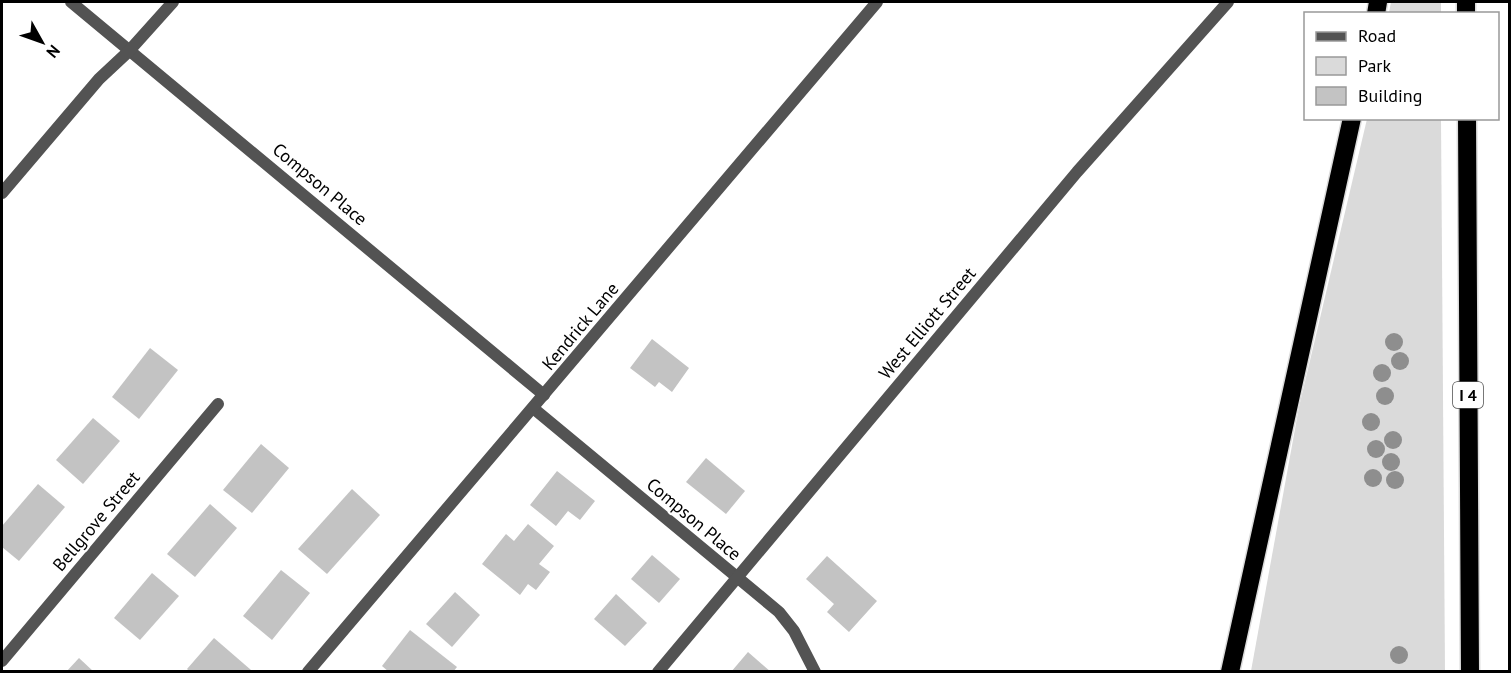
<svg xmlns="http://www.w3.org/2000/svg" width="1511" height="673" viewBox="0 0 1511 673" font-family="'PT Sans',sans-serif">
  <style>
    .green { fill: #dadada }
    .building { fill: #c3c3c3 }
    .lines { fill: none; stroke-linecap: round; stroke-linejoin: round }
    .highway-casing { stroke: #dbdbdb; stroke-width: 21 }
    .street { stroke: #535353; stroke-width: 12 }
    .highway { stroke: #000; stroke-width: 18 }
    .tree { fill: #8e8e8e }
    .labels { text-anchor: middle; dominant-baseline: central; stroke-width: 4.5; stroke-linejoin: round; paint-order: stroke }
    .shield { fill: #fff; stroke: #4c4c4c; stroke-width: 1.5 }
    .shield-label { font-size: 16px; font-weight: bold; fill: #000 }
    .street-label { font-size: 18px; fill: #000; stroke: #fff }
  </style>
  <rect width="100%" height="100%" fill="#fff"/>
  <!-- green -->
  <g class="green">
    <polygon points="1391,2 1441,2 1441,13 1389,13"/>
    <polygon points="1367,119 1441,119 1445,671 1251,671 1299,407"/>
  </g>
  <!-- building -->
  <g class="building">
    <polygon points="652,339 689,368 672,392 659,382 655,387 630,368"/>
    <polygon points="150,348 178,370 139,419 112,397"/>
    <polygon points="93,418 120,441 83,484 56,460"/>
    <polygon points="261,444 289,468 252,513 223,490"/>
    <polygon points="706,458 745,491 726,514 686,482"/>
    <polygon points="557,471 595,501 580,520 568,511 556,526 530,505"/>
    <polygon points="38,484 65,507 19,561 2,547 2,526"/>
    <polygon points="352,489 380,515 327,574 298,549"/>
    <polygon points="210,504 237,528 195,577 167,554"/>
    <polygon points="528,524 554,546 539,564 550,572 536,590 528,584 520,595 482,564 506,534 514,541"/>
    <polygon points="652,555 680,579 659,603 631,579"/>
    <polygon points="827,556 877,601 849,632 827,612 834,604 806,579"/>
    <polygon points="281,570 310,593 272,640 243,616"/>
    <polygon points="152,573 179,596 140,640 114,618"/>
    <polygon points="455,592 480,615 452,647 426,624"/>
    <polygon points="616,594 647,623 625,646 594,619"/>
    <polygon points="410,630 457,667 453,672 389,672 382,666"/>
    <polygon points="214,638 251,670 250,672 190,672 187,669"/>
    <polygon points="748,652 771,672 731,672"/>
    <polygon points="79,658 94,672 66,672"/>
  </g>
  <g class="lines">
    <defs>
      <g id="highway">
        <polyline points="1466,2 1466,14"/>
        <polyline points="1376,14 1378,2"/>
        <polyline points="1467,118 1470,672"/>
        <polyline points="1230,672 1352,118"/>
      </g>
    </defs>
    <!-- highway casing -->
    <use href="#highway" class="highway-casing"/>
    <!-- street -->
    <g class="street">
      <polyline points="71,2 544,395"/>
      <polyline points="2,193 99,79 129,51 173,2"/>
      <polyline points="533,408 779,612 794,631 815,672"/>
      <polyline points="2,661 218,404"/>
      <polyline points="308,672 877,2"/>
      <polyline points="658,672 1077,172 1228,2"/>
    </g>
    <!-- highway -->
    <use href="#highway" class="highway"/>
  </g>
  <!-- trees -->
  <g class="tree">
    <circle cx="1394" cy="342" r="9"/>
    <circle cx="1400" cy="361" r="9"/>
    <circle cx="1382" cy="373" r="9"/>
    <circle cx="1385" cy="396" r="9"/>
    <circle cx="1371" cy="422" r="9"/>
    <circle cx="1393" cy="440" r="9"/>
    <circle cx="1376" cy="449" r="9"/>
    <circle cx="1391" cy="462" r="9"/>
    <circle cx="1373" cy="478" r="9"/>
    <circle cx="1395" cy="480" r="9"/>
    <circle cx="1399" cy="655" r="9"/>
  </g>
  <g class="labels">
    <!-- shield labels -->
    <rect class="shield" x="1453" y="382" width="30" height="26" rx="4.5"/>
    <g class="shield-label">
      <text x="1468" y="395">I 4</text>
    </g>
    <!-- street labels -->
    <g class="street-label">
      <text transform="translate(320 184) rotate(40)">Compson Place</text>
      <text transform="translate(927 323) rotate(-50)">West Elliott Street</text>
      <text transform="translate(580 326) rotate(-50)">Kendrick Lane</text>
      <text transform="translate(694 519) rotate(40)">Compson Place</text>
      <text transform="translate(96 521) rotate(-50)">Bellgrove Street</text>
    </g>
  </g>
  <!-- border -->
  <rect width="1511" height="673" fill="none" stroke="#000000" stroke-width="6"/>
  <!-- legend -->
  <rect x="1304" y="12" width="195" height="108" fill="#ffffff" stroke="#999999" stroke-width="1.5"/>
  <rect x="1316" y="32" width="30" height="9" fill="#535353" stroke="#999999" stroke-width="1.5"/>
  <text x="1358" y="42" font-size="18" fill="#000000">Road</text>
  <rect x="1316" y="57" width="30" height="18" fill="#dadada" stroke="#999999" stroke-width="1.5"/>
  <text x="1358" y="72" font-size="18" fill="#000000">Park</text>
  <rect x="1316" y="87" width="30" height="18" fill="#c3c3c3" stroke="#999999" stroke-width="1.5"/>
  <text x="1358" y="102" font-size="18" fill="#000000">Building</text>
  <!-- north arrow -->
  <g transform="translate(42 42) rotate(130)" stroke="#ffffff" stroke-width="4.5" paint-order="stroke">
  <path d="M0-4.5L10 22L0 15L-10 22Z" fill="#000000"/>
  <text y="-9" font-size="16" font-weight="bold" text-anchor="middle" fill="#000000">N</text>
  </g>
</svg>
